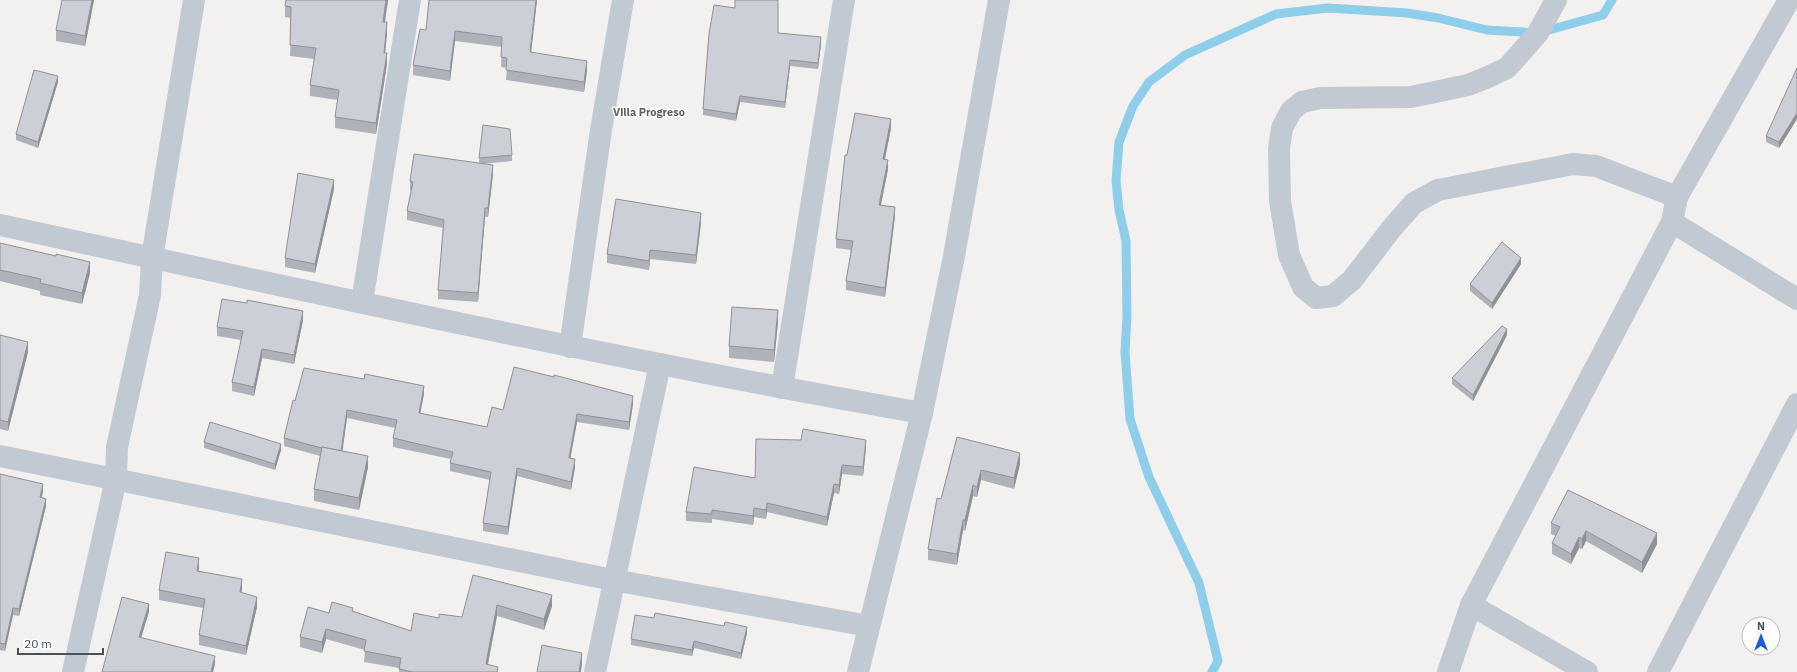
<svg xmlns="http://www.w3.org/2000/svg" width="1797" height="672" viewBox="0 0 1797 672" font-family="'IBM Plex Sans',sans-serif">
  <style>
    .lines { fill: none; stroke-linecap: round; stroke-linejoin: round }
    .stream { stroke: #8eceeb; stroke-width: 9 }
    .minor { stroke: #c1c9d2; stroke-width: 22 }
    .wall { fill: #afb2b8 }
    .shaded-wall { fill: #8f9196 }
    .building { fill: #cccfd6; stroke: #8f9196 }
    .labels { text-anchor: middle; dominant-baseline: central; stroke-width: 3; stroke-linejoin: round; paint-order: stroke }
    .neighbourhood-label { font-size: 11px; font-weight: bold; fill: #5d6065; stroke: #fff }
  </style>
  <rect width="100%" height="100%" fill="#f3f1f0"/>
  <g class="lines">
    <!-- stream -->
    <polyline class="stream" points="1212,672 1218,661 1199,583 1149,477 1130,419 1125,352 1127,316 1126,241 1119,210 1116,181 1119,142 1133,106 1149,82 1185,55 1276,14 1328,8 1407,13 1438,18 1487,30 1538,33 1603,15 1612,0"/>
    <!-- minor -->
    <g class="minor">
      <polyline points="1556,0 1538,33 1507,68 1488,77 1468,85 1411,97 1320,98 1302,102 1291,111 1282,128 1279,149 1280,201 1289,255 1303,287 1316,298 1333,296 1352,280 1392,228 1414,203 1438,190 1573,164 1596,166 1677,197"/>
      <polyline points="1672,222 1797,299"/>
      <path d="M0,225C307,291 613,359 922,413"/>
      <polyline points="362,302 410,0"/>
      <polyline points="570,347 601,130 623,0"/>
      <polyline points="782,388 844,0"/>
      <polyline points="0,456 613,580 869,626"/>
      <polyline points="1471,605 1587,672"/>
      <polyline points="73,672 116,479 117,447 150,295 152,258 194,0"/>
      <polyline points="595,672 660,364"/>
      <polyline points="858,672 922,413 954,256 999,0"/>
      <polyline points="1448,672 1471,605 1672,222 1677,197 1789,0"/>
      <polyline points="1658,672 1797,404"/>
    </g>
  </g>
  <!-- wall -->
  <g class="wall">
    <polygon points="94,0 85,46 56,41 56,30"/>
    <polygon points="388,0 385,22 387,33 385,53 387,64 376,134 335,128 335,117 338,100 310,96 310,85 314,59 290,56 291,18 285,17 285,6"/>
    <polygon points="429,0 537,0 531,52 587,71 584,92 506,80 507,68 501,67 502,47 455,41 450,81 413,75 413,65 426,30"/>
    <polygon points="778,33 821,43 818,69 790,66 785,108 740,102 736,121 703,115 703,109"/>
    <polygon points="58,82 38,148 16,140 16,134"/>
    <polygon points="1797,119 1779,148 1766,142 1766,136"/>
    <polygon points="891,128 885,160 888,169 881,205 895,216 885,297 846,290 846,281 851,250 836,248 836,239 847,155"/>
    <polygon points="512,155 512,161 481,164 493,174 488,217 485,217 478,302 438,299 438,290 443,228 407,220 407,211 411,190 410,190 410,181 479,163 479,158"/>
    <polygon points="334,189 315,273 285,267 285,258"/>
    <polygon points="701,223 696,264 650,259 649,270 607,263 607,254"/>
    <polygon points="0,243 90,273 82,304 40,295 40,291 0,281"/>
    <polygon points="1521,264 1492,309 1470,291 1470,284"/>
    <polygon points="303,320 294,364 262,358 254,396 232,391 232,382 241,340 217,336 217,327"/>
    <polygon points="778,322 774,362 729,358 729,346"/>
    <polygon points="0,335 28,352 8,431 0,429"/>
    <polygon points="1507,335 1473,401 1452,384 1452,378"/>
    <polygon points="424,394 420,413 487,427 503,410 633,404 629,430 577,422 570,458 575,467 571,490 517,476 508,535 483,531 483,523 490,480 450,471 450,463 451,459 393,447 393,438 395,428 347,418 342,451 368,467 359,510 314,501 314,489 320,456 284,446 284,438 295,401"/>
    <polygon points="957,437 1020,464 1014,489 981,480 977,497 973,496 965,531 963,530 957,565 928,560 928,549"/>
    <polygon points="204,442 281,450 275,470 204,448"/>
    <polygon points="866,448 863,476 842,474 839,494 834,493 827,526 767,512 766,519 754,517 753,525 712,519 712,523 686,521 686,512 755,478"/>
    <polygon points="0,474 43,491 42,498 46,506 19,616 13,615 5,651 0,650"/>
    <polygon points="1551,523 1657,544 1642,573 1586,541 1582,549 1579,548 1571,564 1552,554 1552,543 1556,536 1551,534"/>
    <polygon points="199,568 198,572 242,589 241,592 257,607 246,655 199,645 199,635 203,608 159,600 159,590"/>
    <polygon points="473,575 552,606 544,630 497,616 488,665 498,672 399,672 399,668 364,662 365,650 326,639 322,653 300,647 300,637 329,613 353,611 411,631 439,618 462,617"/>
    <polygon points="747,633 741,659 694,648 692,656 631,645 631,639"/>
  </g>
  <!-- shaded-wall -->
  <g class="shaded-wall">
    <polygon points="92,0 94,0 85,46 85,36"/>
    <polygon points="386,0 388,0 383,33 383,22"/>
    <polygon points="536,0 537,0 530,62 530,52"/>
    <polygon points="387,22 387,33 384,64 384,53"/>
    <polygon points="455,31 455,41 450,81 450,71"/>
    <polygon points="821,37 821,43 818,69 818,63"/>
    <polygon points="387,53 387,64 376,134 376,123"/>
    <polygon points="790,60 790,66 785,108 785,102"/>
    <polygon points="587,61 587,71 584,92 584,82"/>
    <polygon points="58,76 58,82 38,148 38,142"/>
    <polygon points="740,96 740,102 736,121 736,114"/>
    <polygon points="1797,113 1797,119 1779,148 1779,142"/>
    <polygon points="891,119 891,128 883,168 883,159"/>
    <polygon points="888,160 888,169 879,214 879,205"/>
    <polygon points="493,165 493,174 488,217 488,208"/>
    <polygon points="334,180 334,189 315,273 315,264"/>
    <polygon points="895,207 895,216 885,297 885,288"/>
    <polygon points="485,208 485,217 478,302 478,293"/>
    <polygon points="701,213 701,223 696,264 696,255"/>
    <polygon points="650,250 650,259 649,270 649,261"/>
    <polygon points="1521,258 1521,264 1492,309 1492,303"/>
    <polygon points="90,262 90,273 82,304 82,293"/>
    <polygon points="778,310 778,322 774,362 774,350"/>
    <polygon points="303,311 303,320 294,364 294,355"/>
    <polygon points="1507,329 1507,335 1473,401 1473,395"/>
    <polygon points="28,342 28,352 8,431 8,422"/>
    <polygon points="262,349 262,358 254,396 254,387"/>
    <polygon points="424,386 424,394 419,421 419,413"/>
    <polygon points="633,396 633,404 629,430 629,422"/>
    <polygon points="347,410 347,418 341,462 341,454"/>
    <polygon points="577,414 577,422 569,466 569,458"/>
    <polygon points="866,440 866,448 863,476 863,467"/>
    <polygon points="281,444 281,450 275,470 275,464"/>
    <polygon points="1020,453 1020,464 1014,489 1014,478"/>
    <polygon points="368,456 368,467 359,510 359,498"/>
    <polygon points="575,459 575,467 571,490 571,482"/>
    <polygon points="842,465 842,474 839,494 839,485"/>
    <polygon points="517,468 517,476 508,535 508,527"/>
    <polygon points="981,470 981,480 977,497 977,487"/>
    <polygon points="43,484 43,491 40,504 40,497"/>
    <polygon points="834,484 834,493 827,526 827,517"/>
    <polygon points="973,485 973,496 965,531 965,520"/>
    <polygon points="46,499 46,506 19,616 19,609"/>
    <polygon points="767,503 767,512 766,519 766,510"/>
    <polygon points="754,508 754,517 753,525 753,516"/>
    <polygon points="963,520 963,530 957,565 957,554"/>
    <polygon points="1586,531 1586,541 1582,549 1582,539"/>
    <polygon points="1657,533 1657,544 1642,573 1642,562"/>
    <polygon points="1579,537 1579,548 1571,564 1571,554"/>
    <polygon points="199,558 199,568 197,581 197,571"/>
    <polygon points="242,579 242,589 240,602 240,592"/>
    <polygon points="552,595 552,606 544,630 544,619"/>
    <polygon points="257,597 257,607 246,655 246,646"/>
    <polygon points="149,604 149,612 139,645 139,637"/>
    <polygon points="497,605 497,616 486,672 486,664"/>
    <polygon points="13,608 13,615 5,651 5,644"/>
    <polygon points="747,627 747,633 741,659 741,653"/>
    <polygon points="326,629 326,639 322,653 322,642"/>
    <polygon points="694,641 694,648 692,656 692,650"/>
    <polygon points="582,653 582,664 581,672 579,672"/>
    <polygon points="215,656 215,664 213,672 211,672"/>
  </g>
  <!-- building -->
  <g class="building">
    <polygon points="62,0 92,0 85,36 56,30"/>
    <polygon points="286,0 386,0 383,22 387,22 384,53 387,53 376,123 335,117 339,90 310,85 316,48 290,45 291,7 285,6"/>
    <polygon points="429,0 536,0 530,52 587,61 584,82 506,70 507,58 501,57 502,37 455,31 450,71 413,65 420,29 426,30"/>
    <polygon points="735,0 778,0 778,33 821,37 818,63 790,60 785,102 740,96 736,114 703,109 709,34 714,5 735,8"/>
    <polygon points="1797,68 1797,113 1779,142 1766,136"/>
    <polygon points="34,70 58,76 38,142 16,134"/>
    <polygon points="855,113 891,119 883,159 888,160 879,205 895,207 885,288 846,281 853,241 836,239 845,155 847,155"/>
    <polygon points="483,125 510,129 512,155 479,158"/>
    <polygon points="414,154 493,165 488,208 485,208 478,293 438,290 444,220 407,211 413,182 410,181"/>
    <polygon points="298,173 334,180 315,264 285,258"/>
    <polygon points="616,199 701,213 696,255 650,250 649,261 607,254"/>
    <polygon points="1502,242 1521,258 1492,303 1470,284"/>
    <polygon points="0,243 56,256 56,254 90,262 82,293 40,283 41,279 0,270"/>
    <polygon points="222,299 247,303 247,300 303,311 294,355 262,349 254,387 232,382 243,331 217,327"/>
    <polygon points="732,307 778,310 774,350 729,346"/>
    <polygon points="1502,326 1507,329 1473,395 1452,378"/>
    <polygon points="0,335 28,342 8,422 0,420"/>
    <polygon points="514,367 554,377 554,375 633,396 629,422 577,414 569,458 575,459 571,482 517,468 508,527 483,523 491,472 450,463 453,452 393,438 397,420 347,410 341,451 322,447 322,448 284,438 293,400 295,401 304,368 364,379 365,374 424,386 419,413 487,427 492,407 503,410"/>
    <polygon points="210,422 281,444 275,464 204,442"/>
    <polygon points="803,429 866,440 863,467 842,465 839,485 834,484 827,517 767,503 766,510 754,508 753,516 712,510 712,514 686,512 694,467 755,478 756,439 801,440"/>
    <polygon points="957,437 1020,453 1014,478 981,470 977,487 973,485 965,520 963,520 957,554 928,549 937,498 941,499"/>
    <polygon points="322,447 368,456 359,498 314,489"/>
    <polygon points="0,474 43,484 40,497 46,499 19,609 13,608 5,644 0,643"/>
    <polygon points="1568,490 1657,533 1642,562 1586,531 1582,539 1579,537 1571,554 1552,543 1560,527 1551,523"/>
    <polygon points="166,552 199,558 197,571 242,579 240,592 257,597 246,646 199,635 205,599 159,590"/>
    <polygon points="473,575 552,595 544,619 497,605 486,664 498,667 497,672 413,672 399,669 401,658 364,651 366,640 326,629 322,642 300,637 308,607 329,613 332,602 353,608 352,611 411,631 414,613 439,618 439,614 462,617"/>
    <polygon points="122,597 149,604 139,637 215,656 211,672 102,672"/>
    <polygon points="655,613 724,626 725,622 747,627 741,653 694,641 692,650 631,639 635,615 654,618"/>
    <polygon points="542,645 582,653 579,672 537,672"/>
  </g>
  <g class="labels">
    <!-- neighbourhood labels -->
    <g class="neighbourhood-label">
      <text x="649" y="112">Villa Progreso</text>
    </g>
  </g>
  <!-- north arrow -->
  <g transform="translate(1761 636)"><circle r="19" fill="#ffffff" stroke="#b6b9bf"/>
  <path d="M0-3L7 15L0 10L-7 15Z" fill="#1b5de2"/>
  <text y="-6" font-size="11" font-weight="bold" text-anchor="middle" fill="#48515e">N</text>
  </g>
  <!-- scale -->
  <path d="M18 648v6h85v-6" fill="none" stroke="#48515e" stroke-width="2"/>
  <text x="24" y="648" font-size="12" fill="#48515e" stroke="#ffffff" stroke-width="3" paint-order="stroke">20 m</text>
</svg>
